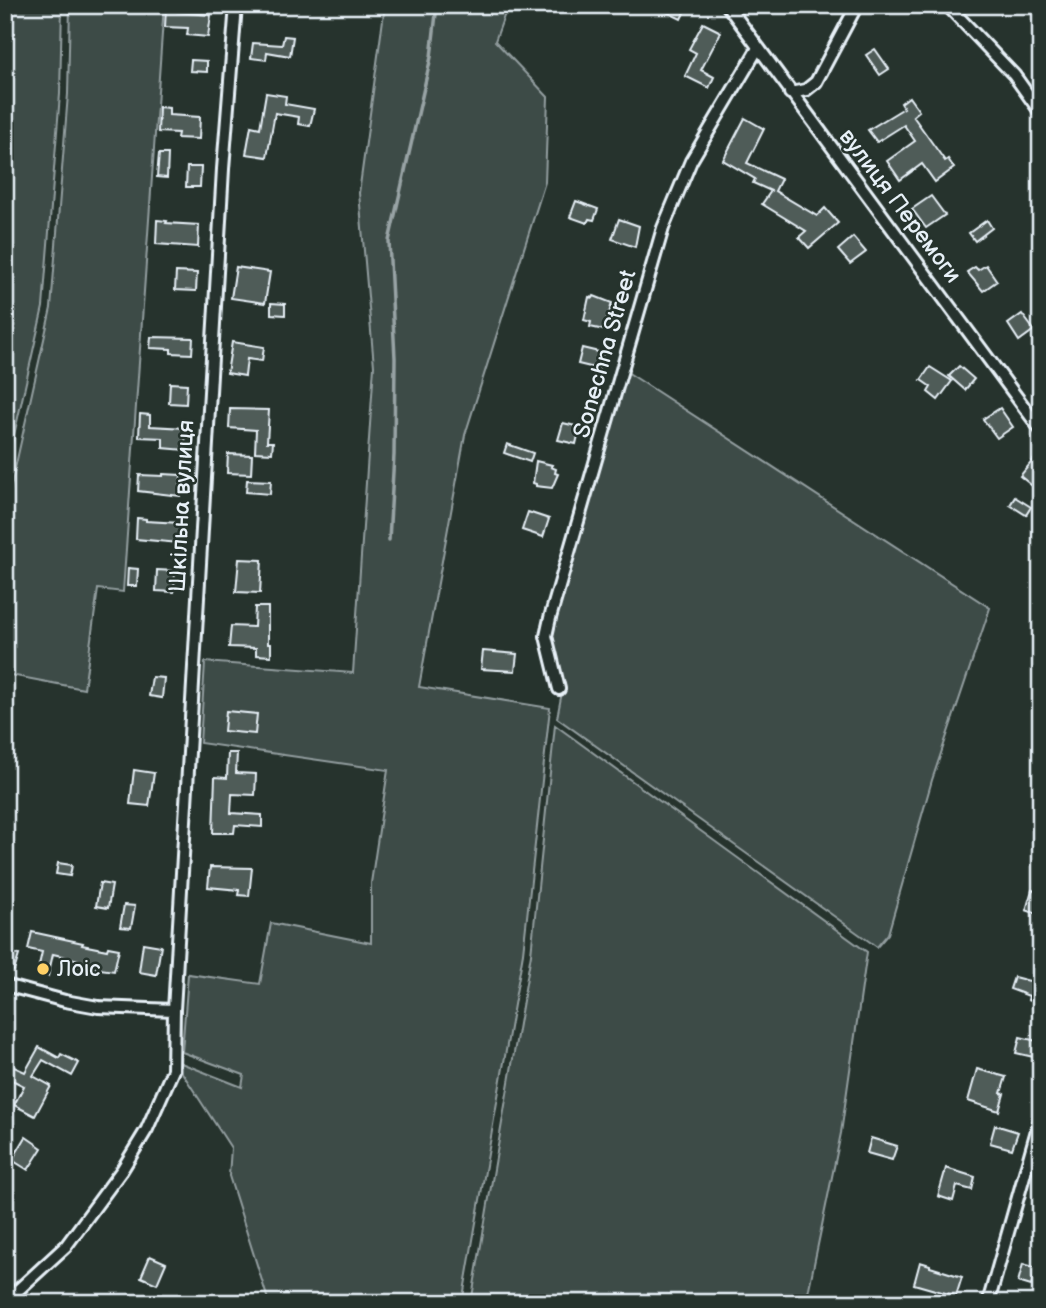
<svg xmlns="http://www.w3.org/2000/svg" width="1046" height="1308" viewBox="0 0 1046 1308" font-family="'Balsamiq Sans',sans-serif">
  <style>
    .green { fill: #3e4b47; stroke: #939ea0; stroke-width: 2 }
    .lines { fill: none; stroke-linecap: round; stroke-linejoin: round }
    .stream { stroke: #98a3a5; stroke-width: 3.5 }
    .building { fill: #505c59; stroke: #e8f1f8; stroke-width: 2 }
    .minor-casing { stroke: #e8f1f8; stroke-width: 16 }
    .minor { stroke: #26332d; stroke-width: 10 }
    .poi-dot { fill: #ffd166; stroke: #26332d; stroke-width: 2.5 }
    .labels { text-anchor: middle; dominant-baseline: central; stroke-width: 5; stroke-linejoin: round; paint-order: stroke }
    .street-label { font-size: 23px; fill: #e8f1f8; stroke: #26332d }
    .poi-label { font-size: 23px; fill: #e8f1f8; stroke: #26332d; text-anchor: start }
  </style>
  <rect width="100%" height="100%" fill="#26332d"/>
  <filter id="ink" filterUnits="userSpaceOnUse"><feTurbulence type="fractalNoise" baseFrequency=".0143" numOctaves="2"/><feDisplacementMap in="SourceGraphic" scale="14" xChannelSelector="R" yChannelSelector="G"/><feConvolveMatrix kernelMatrix="1 2 1 2 8 2 1 2 1" color-interpolation-filters="sRGB"/></filter>
  <g filter="url(#ink)">
    <!-- green -->
    <g class="green">
      <polygon points="5,5 62,5 60,94 43,307 5,475"/>
      <polygon points="70,5 164,5 123,592 98,589 84,689 5,674 5,513 51,308 68,94"/>
      <polygon points="385,5 508,5 495,41 548,97 545,182 465,435 419,687 550,708 523,953 462,1303 269,1303 229,1176 231,1148 181,1071 181,1063 242,1087 244,1075 182,1052 188,974 260,984 271,923 371,943 371,883 388,770 200,743 205,662 353,673 374,366 359,193"/>
      <polygon points="627,372 990,608 932,780 888,934 877,947 557,718 563,687 551,636 554,619"/>
      <polygon points="555,725 867,952 841,1133 806,1303 471,1303 531,954"/>
    </g>
    <g class="lines">
      <!-- stream -->
      <polyline class="stream" points="389,540 394,455 395,358 389,241 431,57 437,5"/>
    </g>
    <!-- building -->
    <g class="building">
      <polygon points="652,5 688,5 681,19"/>
      <polygon points="166,7 177,7 177,12 211,15 208,37 187,35 188,28 165,27"/>
      <polygon points="703,23 721,32 701,70 714,77 709,88 685,76 696,53 689,49"/>
      <polygon points="284,36 293,37 290,56 267,52 266,60 251,58 253,43 282,45"/>
      <polygon points="875,49 889,69 880,75 866,55"/>
      <polygon points="191,60 207,61 207,72 190,71"/>
      <polygon points="266,93 286,96 285,104 314,109 310,126 298,124 299,117 275,113 267,157 246,154 251,126 260,128"/>
      <polygon points="909,97 919,111 913,116 945,161 948,159 954,168 935,182 922,164 900,180 887,161 915,141 904,125 877,142 868,130 904,108 901,103"/>
      <polygon points="159,107 169,108 169,115 200,117 199,139 177,138 178,133 158,132"/>
      <polygon points="745,118 764,129 747,163 781,179 775,191 817,216 825,208 838,223 809,248 799,237 806,231 762,204 771,191 753,183 755,179 723,160"/>
      <polygon points="159,154 168,154 167,178 157,177"/>
      <polygon points="187,167 201,167 200,187 186,187"/>
      <polygon points="931,196 945,215 926,228 912,209"/>
      <polygon points="576,201 598,209 594,220 589,219 587,223 570,217"/>
      <polygon points="619,219 639,226 635,247 612,239"/>
      <polygon points="157,220 167,221 166,223 199,225 198,247 156,244"/>
      <polygon points="987,220 992,228 975,241 969,233"/>
      <polygon points="853,237 866,252 850,264 838,250"/>
      <polygon points="986,265 997,281 983,291 967,272 975,267 978,270"/>
      <polygon points="236,267 270,272 265,303 231,298"/>
      <polygon points="176,272 197,273 196,291 175,290"/>
      <polygon points="594,296 612,303 604,330 590,327 591,322 584,320 589,297 593,298"/>
      <polygon points="271,303 285,304 285,315 271,314"/>
      <polygon points="1022,314 1034,330 1019,341 1008,324"/>
      <polygon points="151,337 193,338 192,354 171,353 171,349 150,348"/>
      <polygon points="232,342 264,347 262,361 247,359 245,376 227,373"/>
      <polygon points="582,348 603,353 599,369 578,364"/>
      <polygon points="959,366 974,379 965,390 949,376"/>
      <polygon points="930,367 952,381 938,400 928,392 931,387 921,380"/>
      <polygon points="170,383 187,384 186,404 169,403"/>
      <polygon points="1000,408 1013,427 997,438 983,419"/>
      <polygon points="230,409 269,410 267,442 273,442 272,453 255,452 256,430 229,428"/>
      <polygon points="140,414 150,415 150,426 186,428 185,450 163,448 163,438 139,437"/>
      <polygon points="563,423 580,427 576,444 558,440"/>
      <polygon points="507,444 533,453 530,462 504,453"/>
      <polygon points="228,454 252,455 251,474 227,473"/>
      <polygon points="1034,459 1041,464 1041,493 1020,476"/>
      <polygon points="536,461 552,465 551,467 556,469 555,473 558,474 552,488 536,486 536,484 533,483"/>
      <polygon points="163,474 181,475 180,496 138,491 139,475 163,476"/>
      <polygon points="247,480 271,481 270,494 246,492"/>
      <polygon points="1015,497 1031,507 1026,515 1010,505"/>
      <polygon points="528,512 549,519 543,537 522,530"/>
      <polygon points="137,518 146,519 146,521 180,523 179,543 136,539"/>
      <polygon points="239,559 262,560 260,593 236,592"/>
      <polygon points="128,568 138,569 137,586 127,586"/>
      <polygon points="157,570 175,571 174,592 156,591"/>
      <polygon points="255,607 268,607 268,644 271,644 271,656 256,655 256,648 229,647 231,626 254,627"/>
      <polygon points="483,651 517,654 515,671 481,669"/>
      <polygon points="152,677 164,678 162,698 149,696"/>
      <polygon points="226,711 257,714 255,734 224,731"/>
      <polygon points="228,753 237,753 236,773 256,774 255,795 232,794 231,813 262,815 262,827 235,825 234,833 213,833 215,777 227,778"/>
      <polygon points="134,770 154,773 149,806 130,804"/>
      <polygon points="58,863 72,865 70,876 56,874"/>
      <polygon points="210,867 252,868 249,896 238,895 239,890 208,887"/>
      <polygon points="100,883 112,885 108,908 96,906"/>
      <polygon points="1032,890 1041,893 1041,915 1026,910"/>
      <polygon points="124,905 135,906 131,928 120,927"/>
      <polygon points="32,932 83,943 82,945 107,950 108,947 119,949 114,971 78,966 79,960 53,954 48,976 37,974 42,952 28,949"/>
      <polygon points="143,943 161,946 156,975 139,972"/>
      <polygon points="5,952 19,955 14,971 5,968"/>
      <polygon points="1014,977 1041,984 1041,1004 1028,1000 1029,996 1010,989"/>
      <polygon points="1020,1037 1041,1042 1038,1058 1016,1053"/>
      <polygon points="39,1047 59,1058 61,1054 79,1063 72,1076 43,1060 33,1076 51,1086 35,1116 14,1105 24,1086 6,1077 12,1066 25,1072"/>
      <polygon points="977,1069 1006,1077 1001,1093 1004,1094 999,1111 968,1101"/>
      <polygon points="995,1125 1018,1132 1012,1149 990,1143"/>
      <polygon points="26,1137 42,1148 28,1170 12,1160"/>
      <polygon points="871,1138 897,1146 892,1160 867,1153"/>
      <polygon points="946,1168 975,1177 972,1190 957,1186 953,1201 938,1196"/>
      <polygon points="150,1256 166,1263 157,1284 141,1277"/>
      <polygon points="920,1262 930,1265 930,1267 962,1277 956,1296 914,1284"/>
      <polygon points="1023,1264 1037,1268 1031,1286 1018,1282"/>
    </g>
    <g class="lines">
      <defs>
        <g id="minor">
          <polyline points="727,5 1041,430"/>
          <polyline points="947,5 1014,75 1041,113"/>
          <polyline points="790,93 806,90 816,82 857,5"/>
          <polyline points="559,689 546,636 550,618 663,228 691,161 758,48"/>
          <polyline points="5,985 65,1001 98,1007 174,1010"/>
          <polyline points="5,1302 66,1246 122,1170 147,1129 173,1070 174,1010 223,169 236,5"/>
          <polyline points="988,1303 1041,1116"/>
        </g>
      </defs>
      <!-- minor casing -->
      <use href="#minor" class="minor-casing"/>
      <!-- minor -->
      <use href="#minor" class="minor"/>
    </g>
  </g>
  <!-- markers -->
  <circle class="poi-dot" cx="43" cy="969" r="7"/>
  <g class="labels">
    <!-- street labels -->
    <g class="street-label">
      <text transform="translate(900 206) rotate(53)">вулиця Перемоги</text>
      <text transform="translate(605 354) rotate(-74)">Sonechna Street</text>
      <text transform="translate(182 506) rotate(-87)">Шкільна вулиця</text>
    </g>
    <!-- poi labels -->
    <g class="poi-label">
      <text x="57" y="969">Лоіс</text>
    </g>
  </g>
  <!-- margin -->
  <rect width="1046" height="1308" fill="none" stroke="#26332d" stroke-width="28"/>
  <rect x="14" y="14" width="1018" height="1280" fill="none" stroke="#e8f1f8" stroke-width="2.5" filter="url(#ink)"/>
</svg>
